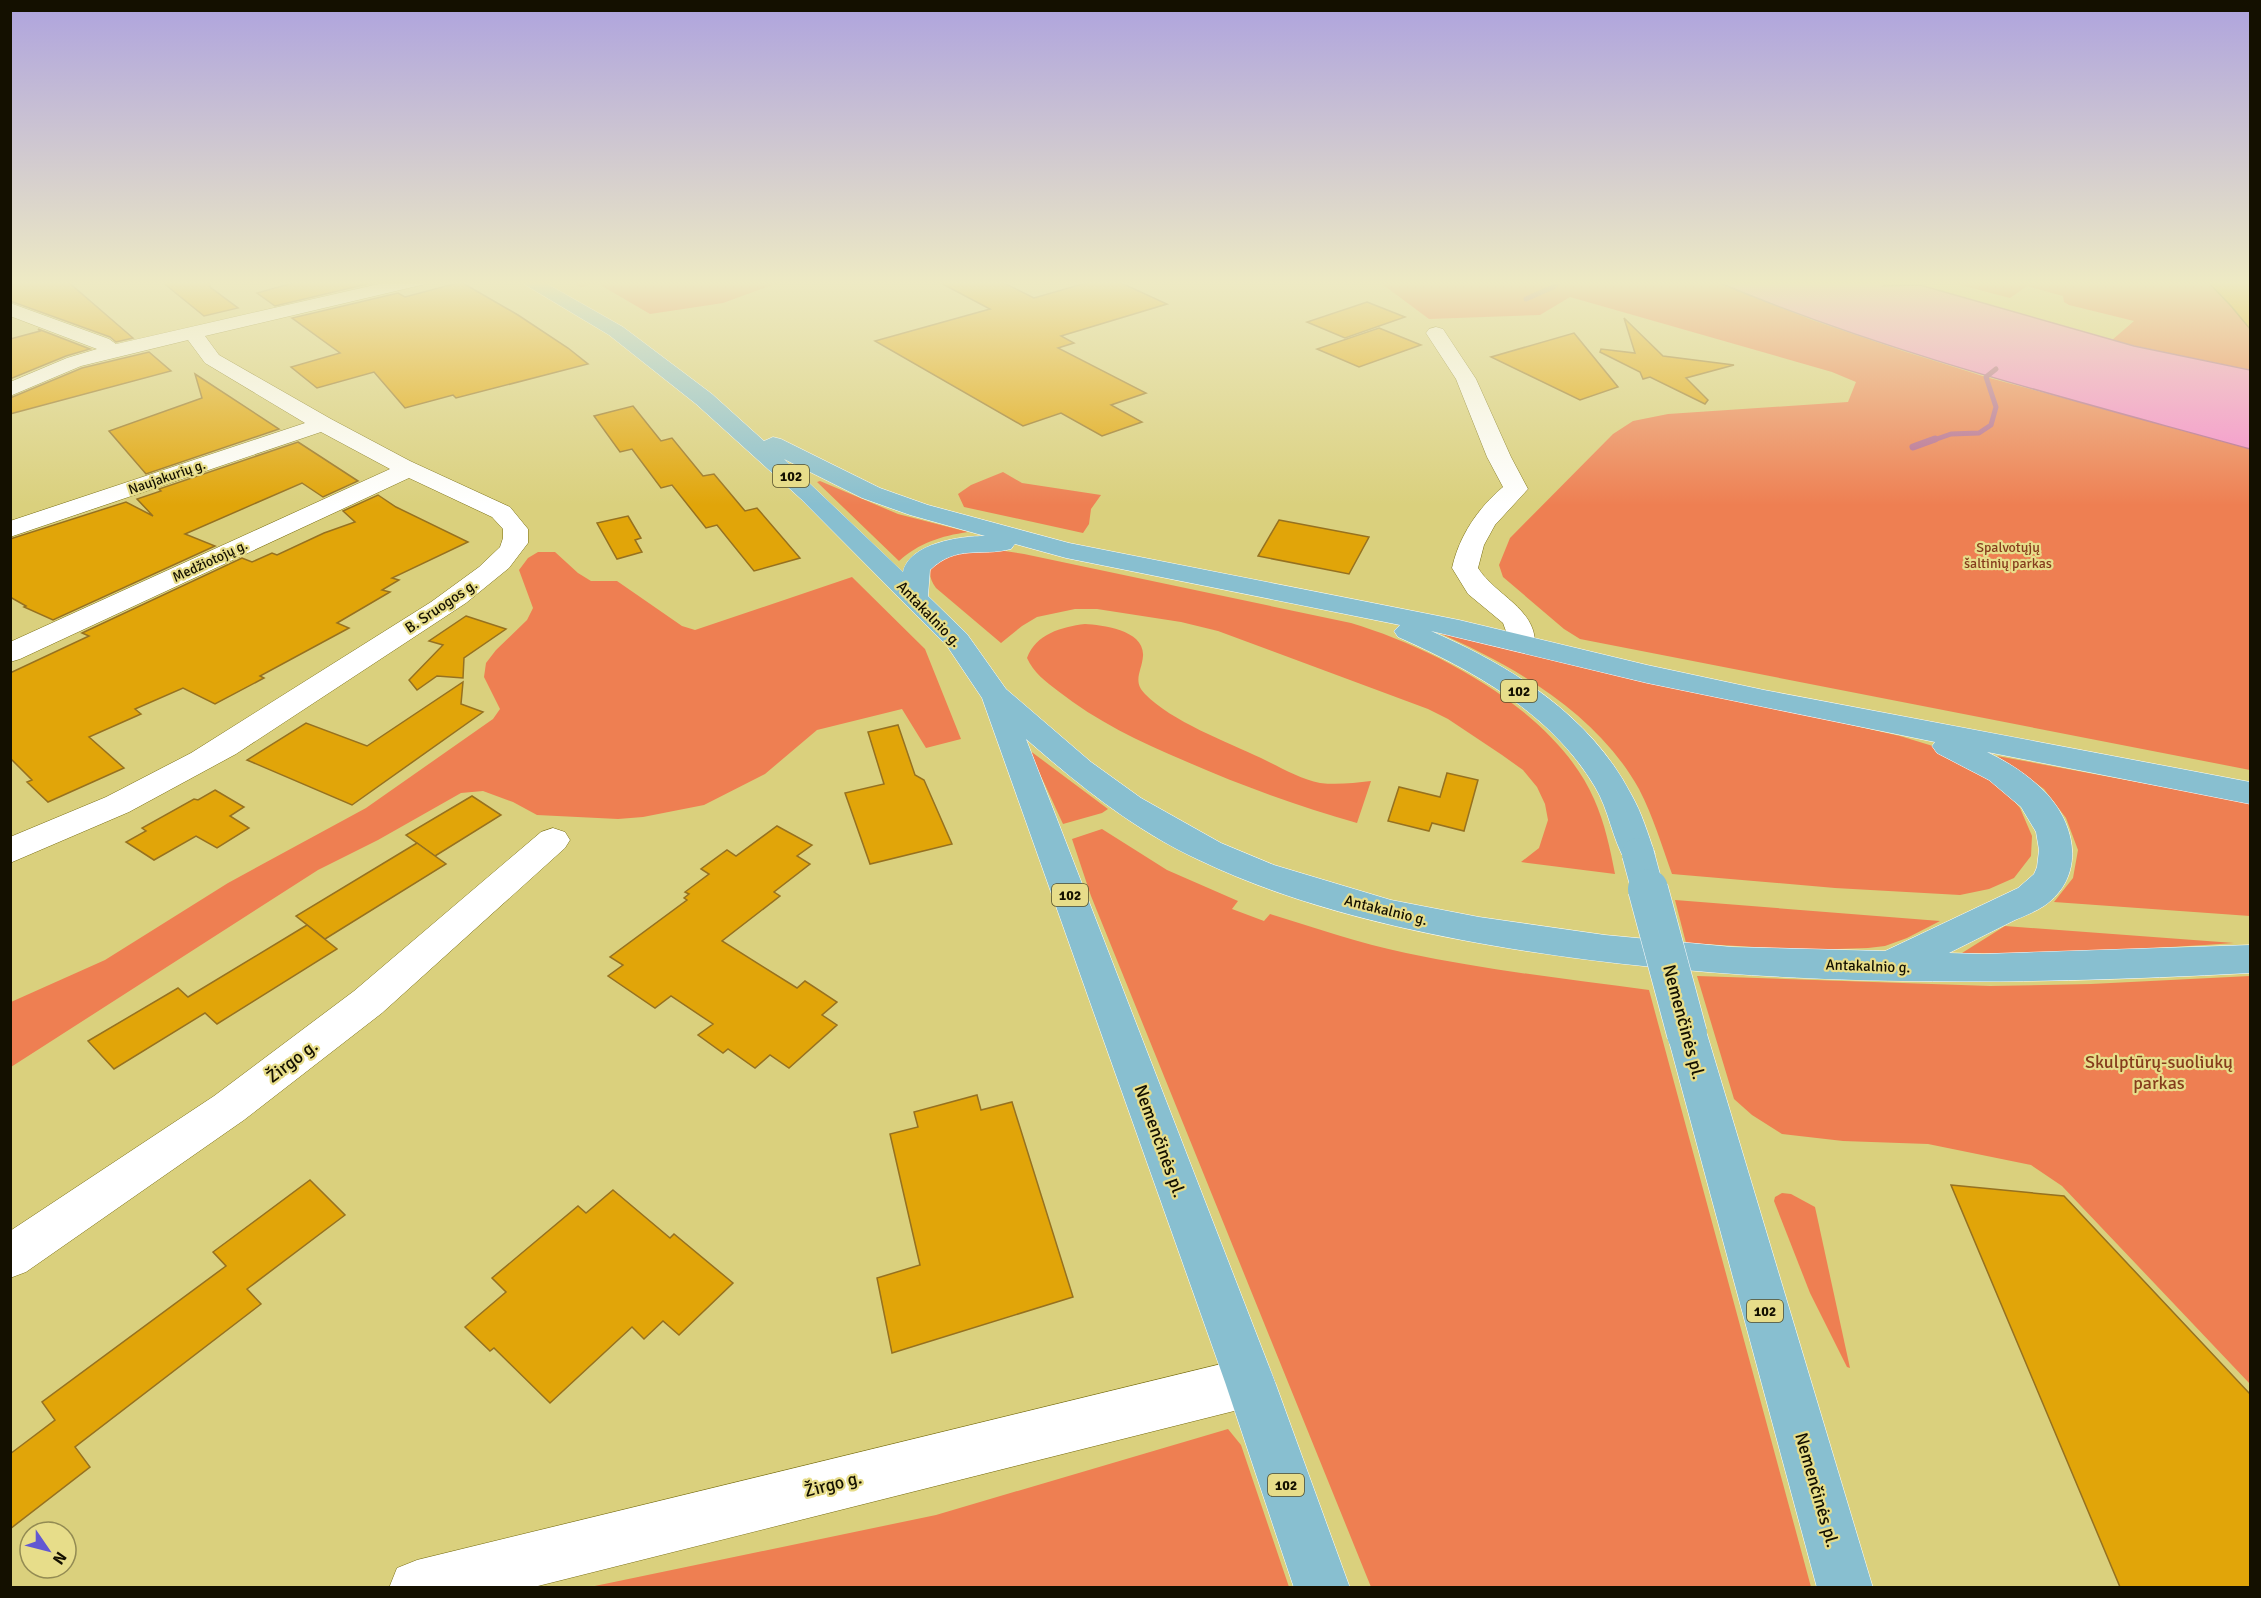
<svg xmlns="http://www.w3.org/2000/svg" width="2261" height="1598" viewBox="0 0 2261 1598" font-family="Signika,sans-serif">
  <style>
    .green { fill: #ee7f52 }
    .water { fill: #f78ad0; stroke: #b36592; stroke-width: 1.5 }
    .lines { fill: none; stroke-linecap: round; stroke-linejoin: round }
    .stream-far1 { stroke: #b36592; stroke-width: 5 }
    .stream { stroke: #b36592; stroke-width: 7 }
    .building { fill: #e1a509; stroke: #967120; stroke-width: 1.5 }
    .minor-casing { stroke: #786d12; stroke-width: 1 }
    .major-casing { stroke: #fff; stroke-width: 1 }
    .minor { fill: #fff; fill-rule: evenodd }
    .major { fill: #88bfd0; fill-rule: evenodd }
    .major-bridge-far1-casing { stroke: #fff; stroke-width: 33; stroke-linecap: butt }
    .major-bridge-casing { stroke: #fff; stroke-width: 41; stroke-linecap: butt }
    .major-bridge-far1 { stroke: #88bfd0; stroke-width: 32 }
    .major-bridge { stroke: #88bfd0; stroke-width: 40 }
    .labels { text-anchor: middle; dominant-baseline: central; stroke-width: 4.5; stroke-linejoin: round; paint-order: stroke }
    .shield { fill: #e7dd8a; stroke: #534e29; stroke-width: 1.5 }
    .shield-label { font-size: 14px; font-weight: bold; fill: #141000 }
    .far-street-label { font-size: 14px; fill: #141000; stroke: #e7dd8a }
    .far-park-label { font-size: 14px; fill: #863c1c; stroke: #e7dd8a }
    .street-label { font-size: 15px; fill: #141000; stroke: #e7dd8a }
    .near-street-label { font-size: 18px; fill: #141000; stroke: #e7dd8a }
    .near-park-label { font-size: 18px; fill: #863c1c; stroke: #e7dd8a }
  </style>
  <rect width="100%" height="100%" fill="#dad07d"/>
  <!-- green -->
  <g class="green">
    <polygon points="570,281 783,281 723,303 650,314 597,283 581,287"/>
    <polygon points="1378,281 1715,281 1812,320 1903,351 1986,377 2250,449 2250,770 1580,639 1564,629 1503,577 1499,565 1510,538 1613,434 1633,421 1668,414 1848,402 1856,382 1832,372 1570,297 1540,315 1429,319"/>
    <polygon points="1945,281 2250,281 2250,370 2111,341 2134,321 2069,305 2064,302 2063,296 2027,286 2010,298"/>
    <polygon points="1003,472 1022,483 1101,495 1091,509 1089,524 1083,533 964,507 958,494 971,485"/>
    <path d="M820,481L898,514L968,532C941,536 919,543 899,561L817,482Z"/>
    <path d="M998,550L1024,554L1351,623C1438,649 1556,712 1594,799C1605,824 1610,848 1615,874L1521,862L1539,848L1548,820L1545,804L1537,787L1523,770L1502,755L1448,719L1428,709L1218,631L1181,622L1097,609H1075L1037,617L1022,626L1001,643L936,588C910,552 978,551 998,550Z"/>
    <polygon points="538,552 555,552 578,573 591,581 617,581 682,626 695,630 852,577 925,649 961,739 926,748 902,709 817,730 765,774 704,805 643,817 618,819 537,815 513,802 483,791 461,793 378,840 318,870 11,1067 11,1002 105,960 228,883 366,808 493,719 500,709 484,677 486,663 496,650 527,620 533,608 519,570 528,558"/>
    <path d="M1085,624C1102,625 1145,630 1143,656C1142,671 1132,681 1145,694C1171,721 1227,742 1261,758C1280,767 1300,779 1320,783C1337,785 1354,783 1371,781L1357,823C1298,806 1242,786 1185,761C1140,742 1096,721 1058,691C1046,682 1033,672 1027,658C1036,634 1061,627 1085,624Z"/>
    <path d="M1437,632L1900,736L1936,747L2002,787L2020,808L2032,836L2031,856L2014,878L1989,889L1960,895L1835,888L1672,874C1662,846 1653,816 1639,789C1596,712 1514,666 1437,632Z"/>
    <polygon points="1029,750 1108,809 1102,813 1063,824"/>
    <polygon points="1997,756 2250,803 2250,916 2054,902 2073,878 2078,850 2066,818 2044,789"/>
    <path d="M1102,829L1167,870L1238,901L1232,909L1264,921L1270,914C1315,928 1359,943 1406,953C1486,970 1567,979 1649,990L1811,1587H1371L1091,896L1072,839Z"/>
    <polygon points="1675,900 1940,921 1907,938 1885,946 1868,948 1807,950 1686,943"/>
    <path d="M2005,926L2234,943C2143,949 2053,955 1962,953Z"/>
    <polygon points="1697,976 1990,986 2091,984 2250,976 2250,1384 2062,1186 2031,1165 1928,1144 1843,1141 1782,1134 1752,1115 1734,1099"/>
    <polygon points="1782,1193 1791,1194 1815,1207 1850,1368 1847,1367 1810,1293 1774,1201 1775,1197"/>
    <polygon points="1228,1429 1241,1445 1289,1587 590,1587 936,1515"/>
  </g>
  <!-- water -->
  <path class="water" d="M1715,281H1888L1883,286L1920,285L2134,346L2250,370V449C2070,399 1888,354 1715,281Z"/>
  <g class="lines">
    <!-- stream-far1 -->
    <g class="stream-far1">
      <polyline points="1526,299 1553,287 1560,281"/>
      <polyline points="1931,441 1951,434 1979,433 1991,425 1996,407 1986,377 1996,369"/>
    </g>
    <!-- stream -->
    <polyline class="stream" points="1913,447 1935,439"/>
  </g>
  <!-- building -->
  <g class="building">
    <polygon points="29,281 67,281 133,338 116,342 110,337 10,301 10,285"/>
    <polygon points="161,281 210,281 210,287 238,308 204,316"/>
    <polygon points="300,281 380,281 275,306 257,293"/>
    <polygon points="937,281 1000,281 1034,298 1093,281 1117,281 1167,304 1061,336 1074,343 1058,348 1146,393 1111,405 1142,422 1102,436 1061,413 1023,426 875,341 990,309"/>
    <polygon points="2207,281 2250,281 2250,329 2231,306"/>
    <polygon points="461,282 518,315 568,348 588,364 456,398 453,395 405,408 374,372 317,388 291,367 340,353 292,318 398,293 405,297"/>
    <polygon points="1367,302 1405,317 1345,338 1307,322"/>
    <polygon points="1624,318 1663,356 1734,365 1686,378 1708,400 1705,404 1650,377 1643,379 1640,372 1600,352 1601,349 1635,353"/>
    <polygon points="1379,328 1421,345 1359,367 1317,349"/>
    <polygon points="38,329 90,349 66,356 10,379 10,339 40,331"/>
    <polygon points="1574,333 1618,387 1580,400 1491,357"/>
    <polygon points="149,352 171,371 10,414 10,398 82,368"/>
    <polygon points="195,374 279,429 146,474 109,431 202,398"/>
    <polygon points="633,406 661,441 672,438 703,476 714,474 745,511 757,508 800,558 754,571 717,525 706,528 672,485 661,488 632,449 620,452 594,416"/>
    <polygon points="298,442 358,481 323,497 302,483 185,534 215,546 53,620 24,607 26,606 10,597 10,539 126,502 153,516 137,499 161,491 159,489"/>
    <polygon points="378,495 396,507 468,542 392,578 399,580 382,590 390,592 337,623 349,628 260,676 264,678 215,704 183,688 135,709 141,714 89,737 124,768 48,802 27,782 32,780 10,758 10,673 89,636 82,633 242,558 252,562 272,553 277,555 324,533 355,522 343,511"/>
    <polygon points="628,516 641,538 635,540 642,552 617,559 597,523"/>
    <polygon points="1279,520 1369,537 1349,574 1258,556"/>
    <polygon points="466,616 506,629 464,658 463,678 437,676 417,690 409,680 443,645 429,641"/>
    <polygon points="463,682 461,704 483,712 352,805 247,760 306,723 367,746"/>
    <polygon points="898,725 915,775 924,780 952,844 870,864 845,793 884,784 868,732"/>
    <polygon points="1447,773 1478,780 1464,831 1432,823 1429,831 1388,821 1399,787 1440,797"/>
    <polygon points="215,790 244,807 230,816 249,828 217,848 196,836 154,860 126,842 146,831 142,828 194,799 198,800"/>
    <polygon points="472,796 501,815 435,856 406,835"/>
    <polygon points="777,826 812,845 797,856 810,864 774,892 780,896 722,941 797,988 805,981 837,1002 822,1015 837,1025 789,1068 770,1055 755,1068 728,1049 723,1053 698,1035 713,1024 671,996 655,1008 608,976 623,965 610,957 687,900 684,898 689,894 685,892 709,874 701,869 727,850 736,856"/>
    <polygon points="417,843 446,864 325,939 296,916"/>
    <polygon points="307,925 337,949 217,1024 205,1013 114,1069 88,1041 178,988 188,997"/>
    <polygon points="977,1095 981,1110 1012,1102 1073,1297 892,1353 877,1278 920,1265 890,1134 918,1127 914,1112"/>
    <polygon points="310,1180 345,1215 247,1289 261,1304 75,1447 90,1467 10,1529 10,1454 55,1420 42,1402 226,1266 213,1252"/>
    <polygon points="1951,1185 2064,1196 2250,1394 2250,1587 2120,1587"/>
    <polygon points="613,1190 670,1238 674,1234 733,1283 679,1335 663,1321 644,1339 632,1327 550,1403 494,1348 490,1351 465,1327 506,1292 492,1278 578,1206 586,1213"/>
  </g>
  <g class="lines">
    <defs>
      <g id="minor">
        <polygon points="392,281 426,281 423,285 417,286 205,336 219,355 331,419 410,461 510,507 528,529 528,543 509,568 466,603 236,754 129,812 10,863 10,837 106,797 191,753 431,602 479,567 500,547 503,538 503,529 492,517 409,478 20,659 10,662 10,642 390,469 321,432 10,537 10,521 305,423 205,363 188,340 81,366 10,396 10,382 67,358 97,349 10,316 10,303 109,339 116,344"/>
        <path d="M1436,327L1443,329L1476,379L1511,457L1528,489L1495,525L1484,545L1478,568C1495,595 1535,608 1535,643L1531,649L1521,652L1511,649L1507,643V634L1503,623L1468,594L1452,568C1459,536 1478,508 1503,487L1487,457L1456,379L1426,333L1429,329Z"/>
        <polygon points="553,828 565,832 570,840 565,848 382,1013 244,1120 26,1272 10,1278 10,1231 214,1096 354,991 541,832"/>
        <polygon points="1250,1357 1268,1365 1275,1382 1268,1399 1250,1407 530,1588 389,1588 397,1568 417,1560"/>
      </g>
      <g id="major">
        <path d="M519,281H542L623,327L712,394L764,441L773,437L781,439L880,488L928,505L1069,543L1459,620L1647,665L1764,690L2250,782V804L1987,752C2008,762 2028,775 2044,791C2077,824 2086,877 2044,906C2035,912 2024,916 2015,920C1993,931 1971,942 1949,953L1983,954L2250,945V973C2009,986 1765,988 1526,951C1417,934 1299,908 1199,860C1134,830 1080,786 1026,739L1275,1382L1350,1588H1294L1225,1382L982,698L947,646L801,499L696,404L609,335ZM784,459L862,498L910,515L985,536C961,536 909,543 903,572ZM1015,544L1066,558L1400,625L1394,631L1398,637C1474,671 1551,713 1595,787C1609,810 1612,839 1626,862L1638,866L1650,862L1655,854C1648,834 1642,813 1631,794C1590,715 1511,666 1431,631L1647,683L1935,742L1932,746L1937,753L1989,780L2021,807L2036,832L2039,850L2037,867L2034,874L2018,888L1885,951L1732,947L1605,935L1479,917L1391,900L1274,865L1221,843L1141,798L1091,762L1006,689L967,634L928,596L930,570C957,544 980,557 1011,549Z"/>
        <polygon points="1687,1018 1701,1023 1707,1034 1873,1588 1817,1588 1667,1034 1673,1023"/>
      </g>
    </defs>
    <!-- minor casing -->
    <use href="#minor" class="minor-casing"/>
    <!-- major casing -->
    <use href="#major" class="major-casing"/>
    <!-- minor -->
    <use href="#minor" class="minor"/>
    <!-- major -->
    <use href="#major" class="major"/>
    <defs>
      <polyline id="major-bridge-far1" points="1638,854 1648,891"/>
      <polyline id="major-bridge" points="1648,889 1687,1034"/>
    </defs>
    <!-- major-bridge-far1 casing -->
    <use href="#major-bridge-far1" class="major-bridge-far1-casing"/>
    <!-- major-bridge casing -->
    <use href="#major-bridge" class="major-bridge-casing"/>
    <!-- major-bridge-far1 -->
    <use href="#major-bridge-far1" class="major-bridge-far1"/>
    <!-- major-bridge -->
    <use href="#major-bridge" class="major-bridge"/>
  </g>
  <!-- sky -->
  <linearGradient id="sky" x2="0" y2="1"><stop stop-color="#aea3de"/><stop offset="0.56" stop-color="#eeeac4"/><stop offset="1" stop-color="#eeeac4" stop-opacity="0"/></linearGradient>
  <rect width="2261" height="505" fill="url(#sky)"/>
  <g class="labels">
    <!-- shield labels -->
    <g class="shield">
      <rect x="773" y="465" width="36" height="22" rx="4.5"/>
      <rect x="1501" y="680" width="36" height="22" rx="4.5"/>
      <rect x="1052" y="884" width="36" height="22" rx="4.5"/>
      <rect x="1747" y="1300" width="36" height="22" rx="4.5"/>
      <rect x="1268" y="1474" width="36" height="22" rx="4.5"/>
    </g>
    <g class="shield-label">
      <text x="791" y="476">102</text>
      <text x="1519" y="691">102</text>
      <text x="1070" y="895">102</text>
      <text x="1765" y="1311">102</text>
      <text x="1286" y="1485">102</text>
    </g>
    <!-- far-street labels -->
    <g class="far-street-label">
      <text transform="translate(167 477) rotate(-19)">Naujakurių g.</text>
      <text transform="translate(210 561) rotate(-25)">Medžiotojų g.</text>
    </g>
    <!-- far-park labels -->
    <g class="far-park-label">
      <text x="2008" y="547">Spalvotųjų<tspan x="2008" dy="16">šaltinių parkas</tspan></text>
    </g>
    <!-- street labels -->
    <g class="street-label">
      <text transform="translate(441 606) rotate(-34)">B. Sruogos g.</text>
      <text transform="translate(929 614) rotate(46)">Antakalnio g.</text>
      <text transform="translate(1386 910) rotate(14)">Antakalnio g.</text>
      <text transform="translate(1868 966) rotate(2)">Antakalnio g.</text>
    </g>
    <!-- near-street labels -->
    <g class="near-street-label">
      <text transform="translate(1684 1022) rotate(75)">Nemenčinės pl.</text>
      <text transform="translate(292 1061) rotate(-37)">Žirgo g.</text>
      <text transform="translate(1160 1141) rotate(70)">Nemenčinės pl.</text>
      <text transform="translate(833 1484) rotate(-14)">Žirgo g.</text>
      <text transform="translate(1817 1490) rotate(74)">Nemenčinės pl.</text>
    </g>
    <!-- near-park labels -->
    <g class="near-park-label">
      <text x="2159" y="1062">Skulptūrų-suoliukų<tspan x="2159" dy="21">parkas</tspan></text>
    </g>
  </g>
  <!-- border -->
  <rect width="2261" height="1598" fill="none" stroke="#141000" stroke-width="24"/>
  <!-- north arrow -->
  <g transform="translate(48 1550) rotate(125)"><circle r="28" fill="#e7dd8a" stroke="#938b53" stroke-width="1.5"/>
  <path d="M0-4.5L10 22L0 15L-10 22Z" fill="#6258d1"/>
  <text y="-9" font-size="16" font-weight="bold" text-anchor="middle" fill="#141000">N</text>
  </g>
</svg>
